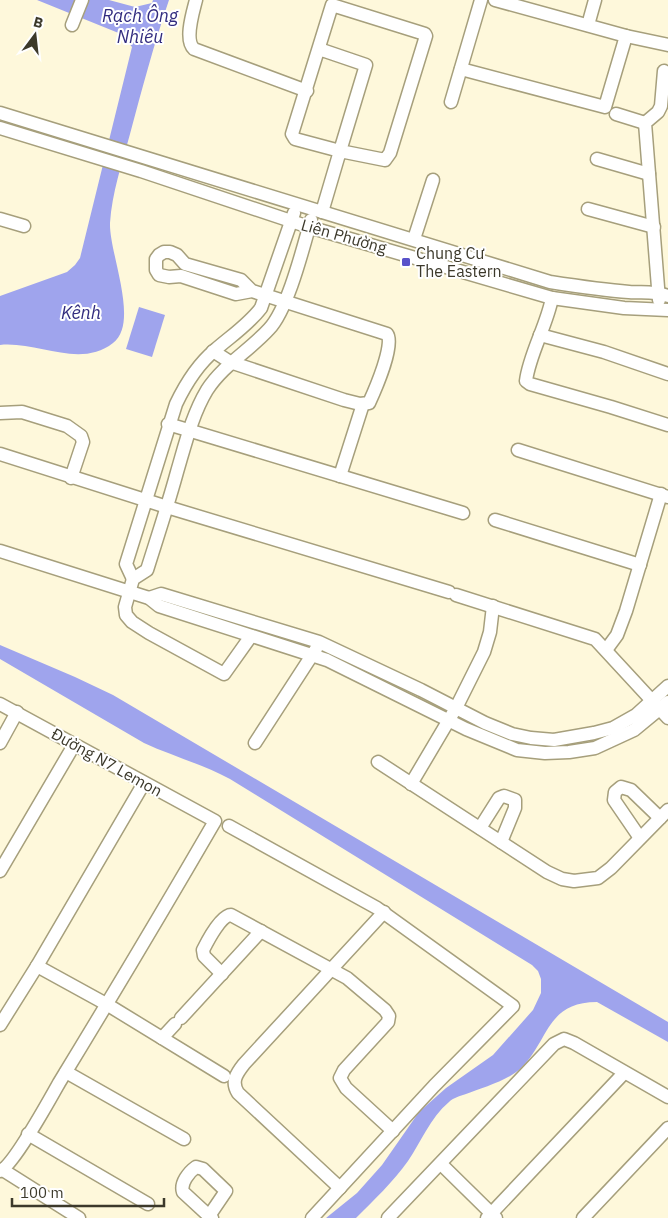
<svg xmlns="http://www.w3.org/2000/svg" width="668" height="1218" viewBox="0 0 668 1218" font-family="'IBM Plex Sans',sans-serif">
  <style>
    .water { fill: #9fa4ed }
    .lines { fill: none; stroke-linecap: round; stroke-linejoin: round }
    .minor-casing { stroke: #a69f7c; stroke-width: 15 }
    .minor { stroke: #fff; stroke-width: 12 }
    .poi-dot { fill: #5952ca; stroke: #fff; stroke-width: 2 }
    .labels { text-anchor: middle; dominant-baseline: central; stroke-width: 4; stroke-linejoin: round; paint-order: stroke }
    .street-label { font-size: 16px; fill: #3c392b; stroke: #fff }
    .poi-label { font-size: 16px; fill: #3c392b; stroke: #fff; text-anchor: start }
    .water-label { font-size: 18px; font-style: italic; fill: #322c7f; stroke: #fff }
  </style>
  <rect width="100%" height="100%" fill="#fef8db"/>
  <!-- water -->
  <g class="water">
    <path d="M37,0H109L135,7L152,3L153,0H169C154,44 142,89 130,134C122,163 112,193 110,223C109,253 140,323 113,343C80,369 37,341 0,345V296L67,272L75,265L80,258L132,47L121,34Z"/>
    <polygon points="139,307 165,315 152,357 126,349"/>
    <path d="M0,645L75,677L113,695L668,1022V1042L597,1002C546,1002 549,1041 521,1068C509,1080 482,1088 466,1094C460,1096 453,1098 449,1102C430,1118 421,1142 408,1161C393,1182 374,1200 356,1218H326L357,1193L382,1165L419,1112L446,1088L493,1055L533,1010L541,993V979L538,971L532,965L230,779C202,764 172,756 144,743L0,659Z"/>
  </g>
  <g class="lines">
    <defs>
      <g id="minor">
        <path d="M196,0C193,12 184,40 194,49L307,91"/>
        <polyline points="495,0 626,36 668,45"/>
        <polyline points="72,25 82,0"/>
        <polyline points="588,25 595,0"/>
        <polyline points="319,49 366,65 340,151 385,160 390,153 426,36 425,34 332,5 292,134 295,139 340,151 322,212"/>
        <polyline points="461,69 605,107 626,36"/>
        <polyline points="451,102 481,0"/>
        <path d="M0,113L550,282C576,286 602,290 629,292C643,293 655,291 668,296"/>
        <polyline points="616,114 645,123"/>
        <polyline points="0,128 141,171 309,227 552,298 624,308 668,310"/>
        <polyline points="597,159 649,174"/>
        <polyline points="588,209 654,227"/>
        <polyline points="0,219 24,226"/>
        <polyline points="414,239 433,180"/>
        <path d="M552,298C547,325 529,355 526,381L530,384L611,407L668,425"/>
        <polyline points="659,300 645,123 658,112 661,106 664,71"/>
        <polyline points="540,335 604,352 668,374"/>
        <path d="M213,351L230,362L344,400L360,404L369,403C375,390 395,344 387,334L252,291L241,280L185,264L177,255L170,252H164L159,255L156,259V270L159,275L169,277L181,276L236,294L252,291"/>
        <polyline points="0,413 22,412 67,426 81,436 83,442 71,478"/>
        <polyline points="168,424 463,513"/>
        <polyline points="518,450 668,497"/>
        <polyline points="0,454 167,507 449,592"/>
        <polyline points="340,476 363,404"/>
        <polyline points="495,520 640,565"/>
        <polyline points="0,551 149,598 159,606 327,660 466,729 517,750 545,753 569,752 595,748 634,730 668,702"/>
        <path d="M133,579L126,564L176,404C186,383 197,365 215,350C231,336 248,325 261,308L294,213"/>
        <polyline points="456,595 595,639 668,718"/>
        <polyline points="149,598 161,594 319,642 421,690 485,723 512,734 531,738 554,740 594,733 613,728 636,715 668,686"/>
        <path d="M251,636L224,674L149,633L132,622L126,615L125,607L133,579L147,570C157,538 168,505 177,472C185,445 192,415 207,390C223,365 249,351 269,329C288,309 303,248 311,220"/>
        <polyline points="606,650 617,635 626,611 661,494"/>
        <path d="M0,704L215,821C164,909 112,996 59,1083C50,1099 13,1166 0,1171"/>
        <polyline points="0,743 17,712"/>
        <polyline points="255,743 316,649"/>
        <polyline points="378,762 547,872 562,879 574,881 598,878 611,868 668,810"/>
        <polyline points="411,784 456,708 484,652 490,632 493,606"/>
        <polyline points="229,826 377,908 513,1006 434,1086 312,1218"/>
        <polyline points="480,828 499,798 504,796 515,800 515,808 501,842"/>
        <polyline points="640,838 614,800 615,792 621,787 631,790 660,818"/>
        <polyline points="0,871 74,745"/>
        <polyline points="37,966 108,1005 224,1076"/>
        <path d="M222,974L204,956L203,950C208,940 221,915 231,915L347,978L385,1010L389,1016L388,1022L344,1070L340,1078L346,1088L393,1131"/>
        <polyline points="181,1018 261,931"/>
        <polyline points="0,1025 37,966 144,783"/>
        <polyline points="162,1038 175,1024"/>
        <polyline points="66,1072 184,1139"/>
        <polyline points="28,1134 148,1204"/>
        <polyline points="441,1164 496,1218"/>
        <polyline points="3,1170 79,1218"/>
        <path d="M340,1188L238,1093C231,1082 236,1074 244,1064L384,912"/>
        <path d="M209,1216L226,1191L203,1169L196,1167C189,1172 180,1183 183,1192L209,1216L212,1218"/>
        <polyline points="388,1218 554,1044 564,1039 574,1043 668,1097"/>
        <polyline points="487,1218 624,1073"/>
        <polyline points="583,1218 668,1128"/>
      </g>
    </defs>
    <!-- minor casing -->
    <use href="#minor" class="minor-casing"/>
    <!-- minor -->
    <use href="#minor" class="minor"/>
  </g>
  <!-- markers -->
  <rect class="poi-dot" x="401" y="257" width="10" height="10" rx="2.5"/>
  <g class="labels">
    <!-- street labels -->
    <g class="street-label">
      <text transform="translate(344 236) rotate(16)">Liên Phường</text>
      <text transform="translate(107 762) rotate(29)">Đường N7 Lemon</text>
    </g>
    <!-- poi labels -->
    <g class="poi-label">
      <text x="416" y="253">Chung Cư<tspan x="416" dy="18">The Eastern</tspan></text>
    </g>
    <!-- water labels -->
    <g class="water-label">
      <text x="140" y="15">Rạch Ông<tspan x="140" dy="21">Nhiêu</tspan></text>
      <text x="81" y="312">Kênh</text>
    </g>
  </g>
  <!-- north arrow -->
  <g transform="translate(35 35) rotate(15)" stroke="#ffffff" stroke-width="4" paint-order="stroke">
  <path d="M0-4L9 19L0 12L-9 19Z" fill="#3c392b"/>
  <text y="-8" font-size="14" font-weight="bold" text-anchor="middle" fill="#3c392b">B</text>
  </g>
  <!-- scale -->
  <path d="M12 1198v8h152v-8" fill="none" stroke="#3c392b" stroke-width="2.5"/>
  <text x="20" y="1198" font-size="15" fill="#3c392b" stroke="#ffffff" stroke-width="4" paint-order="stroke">100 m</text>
</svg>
